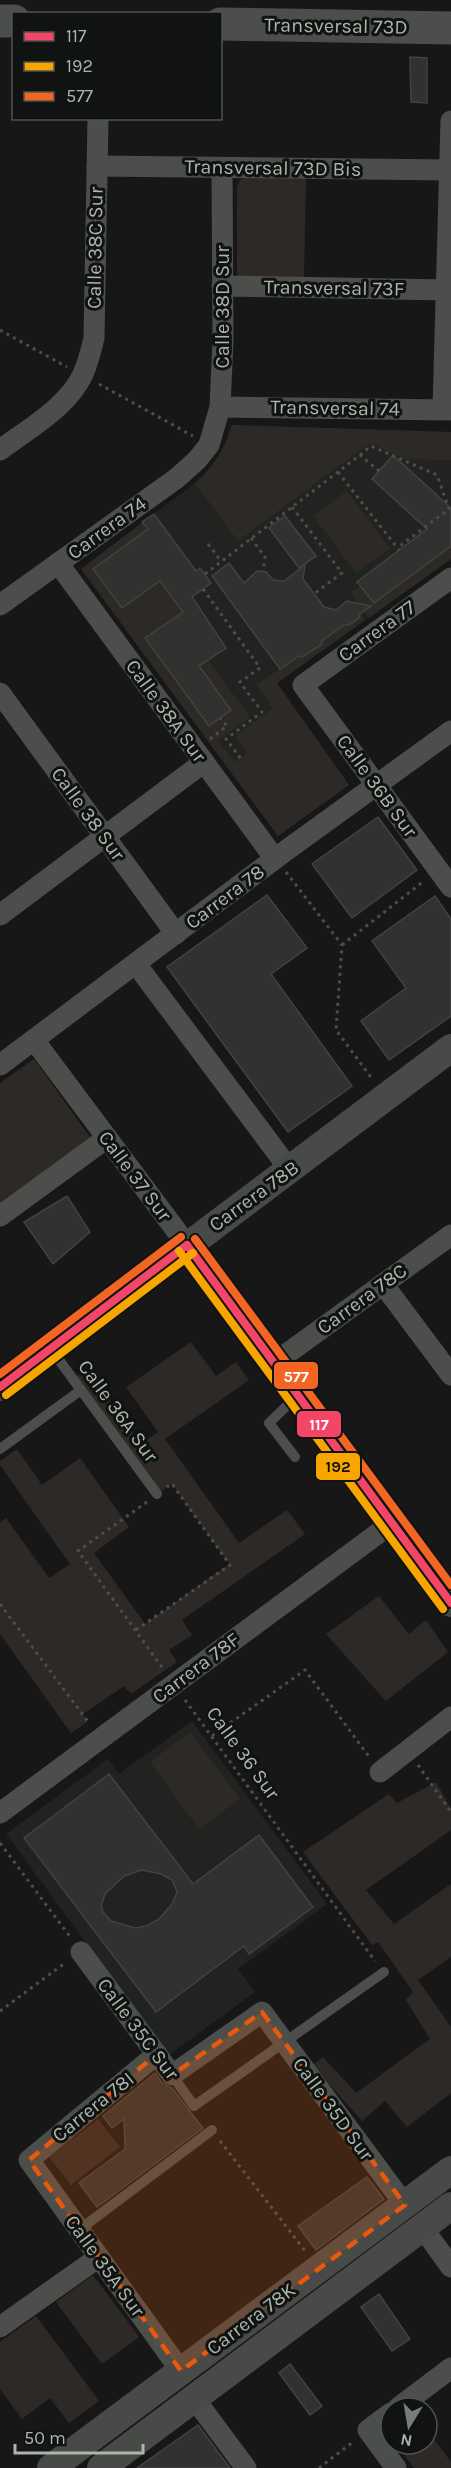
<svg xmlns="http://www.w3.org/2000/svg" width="451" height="2468" viewBox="0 0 451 2468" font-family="Karla,sans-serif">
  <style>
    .built { fill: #212321 }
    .green { fill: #2d2927 }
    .building { fill: #303230; stroke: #404340; stroke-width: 1.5; fill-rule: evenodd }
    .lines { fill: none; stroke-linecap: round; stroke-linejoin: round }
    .path { stroke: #4c4e4c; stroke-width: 3; stroke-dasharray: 3 4.5; stroke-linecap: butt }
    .lane { stroke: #4b4e4b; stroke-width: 10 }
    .street { stroke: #4b4e4b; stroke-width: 21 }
    .secondary { stroke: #484a48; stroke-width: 28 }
    .primary { stroke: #4c4e4c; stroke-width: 33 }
    .bus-1-casing { stroke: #111312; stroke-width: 12 }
    .bus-2-casing { stroke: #111312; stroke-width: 12 }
    .bus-3-casing { stroke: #111312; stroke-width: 12 }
    .bus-1 { stroke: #f34667; stroke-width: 8 }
    .bus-2 { stroke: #f7a600; stroke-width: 8 }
    .bus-3 { stroke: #f26522; stroke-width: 8 }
    .marked { fill: #e8590c; fill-opacity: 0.2; stroke: #e8590c; stroke-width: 4.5; stroke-dasharray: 12 8; stroke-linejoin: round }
    .labels { text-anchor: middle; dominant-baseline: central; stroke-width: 6; stroke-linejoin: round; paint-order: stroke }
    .street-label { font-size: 20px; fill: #aab6aa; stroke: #111312 }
    .line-badge { stroke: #111312; stroke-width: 2 }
    .badge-label { font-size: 16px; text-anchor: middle; font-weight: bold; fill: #fff }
    .pale-badge-label { font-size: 16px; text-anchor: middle; font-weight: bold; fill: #111 }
  </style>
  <rect width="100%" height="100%" fill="#171717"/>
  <!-- built -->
  <g class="built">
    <polygon points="232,425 451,432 451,559 277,683 349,785 278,836 81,569 195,483 213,467 223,451"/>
    <polygon points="192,1721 327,1904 238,1969 255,1992 169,2055 6,1834 108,1759 119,1774"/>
  </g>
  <!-- green -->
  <g class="green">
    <polygon points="246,177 306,179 304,279 238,276 237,274 237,187 240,180"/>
    <path d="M232,425L451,432V460L404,459L370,443L238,541L195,483C216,464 223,451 232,425Z"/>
    <polygon points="347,491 390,548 356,573 313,516"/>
    <path d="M143,522L148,529L93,569L122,608L177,568L184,578L167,591L183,612L145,638L175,682L208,660L250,717L218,741L235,762L247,754L235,736L273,708L256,685L299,656L302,657C318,647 329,636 344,625H349L359,618L360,613L365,620L277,683L349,785L278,836L81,569Z"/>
    <polygon points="451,546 451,559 369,618 351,592 360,586 374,603"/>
    <polygon points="34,1059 92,1140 0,1205 0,1083"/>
    <polygon points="191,1342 216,1376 236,1362 249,1380 165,1439 239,1543 287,1510 305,1534 182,1620 192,1635 169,1650 177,1662 131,1694 124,1686 83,1714 87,1722 71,1733 0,1634 0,1522 6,1518 49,1578 70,1564 0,1465 0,1461 17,1449 42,1485 80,1458 129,1527 94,1553 145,1624 229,1564 172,1484 157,1494 75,1378 87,1369 141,1444 158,1432 126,1387"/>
    <polygon points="379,1596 409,1634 426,1620 448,1652 386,1701 326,1634"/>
    <polygon points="190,1732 240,1799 199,1829 150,1762"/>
    <polygon points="436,1782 451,1809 451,1830 366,1890 394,1924 451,1884 451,1957 418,1980 451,2027 451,2093 407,2127 385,2101 362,2121 312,2065 323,2057 356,2093 430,2039 406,2000 413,1992 378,1942 372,1945 303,1852 389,1794 397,1803"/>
    <polygon points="98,2119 120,2147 71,2185 49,2157"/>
    <polygon points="93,2275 139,2337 102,2364 56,2302"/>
    <polygon points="36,2316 99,2401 69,2423 50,2398 22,2419 0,2389 0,2342"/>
    <polygon points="427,2430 451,2462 451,2468 414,2468 396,2444 427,2444"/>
  </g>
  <!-- building -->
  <g class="building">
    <polygon points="410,57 427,58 427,103 411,102"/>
    <polygon points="393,455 451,508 451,546 374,603 357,582 427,529 372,479"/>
    <polygon points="154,514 196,571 200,568 211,583 192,597 226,648 199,666 231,710 209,726 145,638 183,612 160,581 122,608 93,569 148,529 142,522"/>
    <polygon points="285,516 316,556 299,568 269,528"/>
    <polygon points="229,563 244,583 257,571 266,572 273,580 284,581 305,565 303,579 324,607 336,610 347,601 371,606 360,614 359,618 349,625 344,625 322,641 321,645 302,657 299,656 280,669 212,576"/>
    <polygon points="378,817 417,870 352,918 312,864"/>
    <polygon points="267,895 307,948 271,974 352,1086 288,1132 167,967"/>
    <polygon points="435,896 451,919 451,1016 389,1060 361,1021 406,988 372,941"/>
    <polygon points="67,1196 90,1232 53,1264 24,1222"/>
    <path d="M109,1774L193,1884L259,1835L313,1907L249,1954L244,1946L156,2012L24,1838ZM142,1870L161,1874L172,1880L177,1892L172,1904L159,1919L146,1926L135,1928L111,1921L103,1912L101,1906L105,1894L124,1876Z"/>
    <polygon points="155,2073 162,2083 172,2088 203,2128 97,2207 79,2183 125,2149 124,2119 112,2128 103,2116"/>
    <polygon points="367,2177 384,2199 316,2250 298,2226"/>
    <polygon points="379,2294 410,2339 392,2351 361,2307"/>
    <polygon points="290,2364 322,2406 310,2415 279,2373"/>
    <polygon points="198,2425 230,2468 137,2468"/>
  </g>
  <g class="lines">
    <!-- path -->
    <g class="path">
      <polyline points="0,330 67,367"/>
      <polyline points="99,384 193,436"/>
      <polyline points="360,455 371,446 437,475 449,509 397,548"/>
      <polyline points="338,472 399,550"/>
      <polyline points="292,507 342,573 314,594"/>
      <polyline points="251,538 265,557 263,572"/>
      <polyline points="208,544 221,561"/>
      <polyline points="205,574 360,455 379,471"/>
      <polyline points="203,589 260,668 240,682 262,712 226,739 241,759"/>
      <polyline points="210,739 227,726 220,718"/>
      <polyline points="286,872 342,945 336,1030 373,1080"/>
      <polyline points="342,945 424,881"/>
      <polyline points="147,1502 78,1551 164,1670"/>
      <polyline points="0,1604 89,1723"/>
      <polyline points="136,1630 230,1565 172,1484 167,1487"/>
      <polyline points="185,1700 375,1961"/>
      <polyline points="212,1736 305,1670 370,1758"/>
      <polyline points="418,1765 451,1812"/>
      <polyline points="0,1843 71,1938"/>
      <polyline points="0,2011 65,1963"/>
      <polyline points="220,2141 306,2252"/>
      <polyline points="319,2468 353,2442"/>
    </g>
    <!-- lane -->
    <g class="lane">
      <polyline points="51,1349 157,1494"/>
      <polyline points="0,1449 81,1390"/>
      <polyline points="295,1457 269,1423 298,1395"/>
      <polyline points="172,2075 194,2106 384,1972"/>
      <polyline points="79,2230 212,2130"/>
    </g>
    <!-- street -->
    <g class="street">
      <polyline points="97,166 450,170"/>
      <polyline points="222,286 447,290"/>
      <polyline points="220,407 451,410"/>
      <polyline points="443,409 451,121"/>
      <path d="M0,450C28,429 68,407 83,374C88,363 91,351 94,338L98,118"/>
      <polyline points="58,563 275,859"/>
      <polyline points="451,578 303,685 451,887"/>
      <polyline points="0,605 177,478 197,460 209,445 220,407 223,340 222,168"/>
      <polyline points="0,693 176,934"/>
      <polyline points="0,915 204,762"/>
      <polyline points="136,964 290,1170"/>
      <polyline points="34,1040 187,1245"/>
      <polyline points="0,1065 284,852 451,731"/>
      <polyline points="0,1216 107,1138"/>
      <polyline points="383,1284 451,1375"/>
      <polyline points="274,1363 451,1235"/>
      <polyline points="380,1772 451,1717"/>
      <polyline points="0,1813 392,1523"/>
      <polyline points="81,1952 172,2075 262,2012 405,2205"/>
      <polyline points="157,2054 29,2160 181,2371"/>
      <polyline points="422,2227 451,2267"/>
      <polyline points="0,2327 99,2257"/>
      <polyline points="194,2398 246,2468"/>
      <polyline points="398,2408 451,2368"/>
      <polyline points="391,2413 368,2430 396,2468"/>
    </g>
    <!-- secondary -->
    <g class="secondary">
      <polyline points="187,1245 451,1603"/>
      <polyline points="0,1387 451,1048"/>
      <polyline points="51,2468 451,2170"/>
      <polyline points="101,2468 451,2206"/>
    </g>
    <!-- primary -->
    <g class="primary">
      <polyline points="0,21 14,21"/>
      <polyline points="220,24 451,28"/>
    </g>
    <defs>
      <g id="bus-1">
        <polyline points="187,1245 451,1603"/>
        <polyline points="0,1387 187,1245"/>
      </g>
      <g id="bus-2">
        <polyline points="179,1251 443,1609"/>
        <polyline points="6,1395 193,1253"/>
      </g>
      <g id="bus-3">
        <polyline points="195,1239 451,1585"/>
        <polyline points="0,1374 181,1237"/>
      </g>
    </defs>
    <!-- bus-1 casing -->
    <use href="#bus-1" class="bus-1-casing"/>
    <!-- bus-2 casing -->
    <use href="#bus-2" class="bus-2-casing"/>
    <!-- bus-3 casing -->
    <use href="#bus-3" class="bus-3-casing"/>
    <!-- bus-1 -->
    <use href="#bus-1" class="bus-1"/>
    <!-- bus-2 -->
    <use href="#bus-2" class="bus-2"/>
    <!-- bus-3 -->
    <use href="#bus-3" class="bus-3"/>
  </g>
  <!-- marked area -->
  <path class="marked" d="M262,2012L405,2205L181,2371L29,2160L157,2054L172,2075Z"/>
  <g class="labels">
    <!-- street labels -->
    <g class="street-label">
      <text transform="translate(336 26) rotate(1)">Transversal 73D</text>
      <text transform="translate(273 168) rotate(1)">Transversal 73D Bis</text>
      <text transform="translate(95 248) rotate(-89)">Calle 38C Sur</text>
      <text transform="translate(334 288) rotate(1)">Transversal 73F</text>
      <text transform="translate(222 307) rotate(-90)">Calle 38D Sur</text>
      <text transform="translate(335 408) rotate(1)">Transversal 74</text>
      <text transform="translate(107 528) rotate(-36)">Carrera 74</text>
      <text transform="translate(377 631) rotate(-36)">Carrera 77</text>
      <text transform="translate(166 711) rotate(54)">Calle 38A Sur</text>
      <text transform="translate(377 786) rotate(54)">Calle 36B Sur</text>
      <text transform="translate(88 814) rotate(54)">Calle 38 Sur</text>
      <text transform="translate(225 897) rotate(-37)">Carrera 78</text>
      <text transform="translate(135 1176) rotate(53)">Calle 37 Sur</text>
      <text transform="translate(254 1196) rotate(-36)">Carrera 78B</text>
      <text transform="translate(362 1299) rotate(-36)">Carrera 78C</text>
      <text transform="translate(118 1411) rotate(54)">Calle 36A Sur</text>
      <text transform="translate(196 1668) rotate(-37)">Carrera 78F</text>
      <text transform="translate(243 1753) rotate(54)">Calle 36 Sur</text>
      <text transform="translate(138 2029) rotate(53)">Calle 35C Sur</text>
      <text transform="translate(93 2107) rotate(-39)">Carrera 78I</text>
      <text transform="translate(333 2109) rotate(54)">Calle 35D Sur</text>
      <text transform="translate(105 2266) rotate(54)">Calle 35A Sur</text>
      <text transform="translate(251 2319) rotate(-37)">Carrera 78K</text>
    </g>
  </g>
  <g class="line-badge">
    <rect x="273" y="1361" width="46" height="29" rx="6" fill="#f26522"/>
    <rect x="296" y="1410" width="46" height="28" rx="6" fill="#f34667"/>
    <rect x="315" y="1452" width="46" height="29" rx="6" fill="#f7a600"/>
  </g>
  <g class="badge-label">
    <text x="296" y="1382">577</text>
    <text x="319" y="1430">117</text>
  </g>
  <g class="pale-badge-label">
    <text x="338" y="1472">192</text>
  </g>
  <!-- legend -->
  <rect x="12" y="12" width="210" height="108" fill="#111312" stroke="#4e544f" stroke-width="1.5"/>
  <rect x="24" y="32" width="30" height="9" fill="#f34667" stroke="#4e544f" stroke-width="1.5"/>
  <text x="66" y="42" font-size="18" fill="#aab6aa">117</text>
  <rect x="24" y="62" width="30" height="9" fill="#f7a600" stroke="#4e544f" stroke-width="1.5"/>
  <text x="66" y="72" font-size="18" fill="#aab6aa">192</text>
  <rect x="24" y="92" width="30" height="9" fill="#f26522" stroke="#4e544f" stroke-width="1.5"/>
  <text x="66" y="102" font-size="18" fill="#aab6aa">577</text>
  <!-- north arrow -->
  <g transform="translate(409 2426) rotate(191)"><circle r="28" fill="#111312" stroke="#4e544f" stroke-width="1.5"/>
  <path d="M0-4.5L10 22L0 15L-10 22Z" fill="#777e77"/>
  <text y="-9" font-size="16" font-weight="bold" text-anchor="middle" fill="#aab6aa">N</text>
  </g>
  <!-- scale -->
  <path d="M15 2444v9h128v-9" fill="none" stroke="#aab6aa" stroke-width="3"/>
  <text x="24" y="2444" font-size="18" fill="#aab6aa" stroke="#111312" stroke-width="4.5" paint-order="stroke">50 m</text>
</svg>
